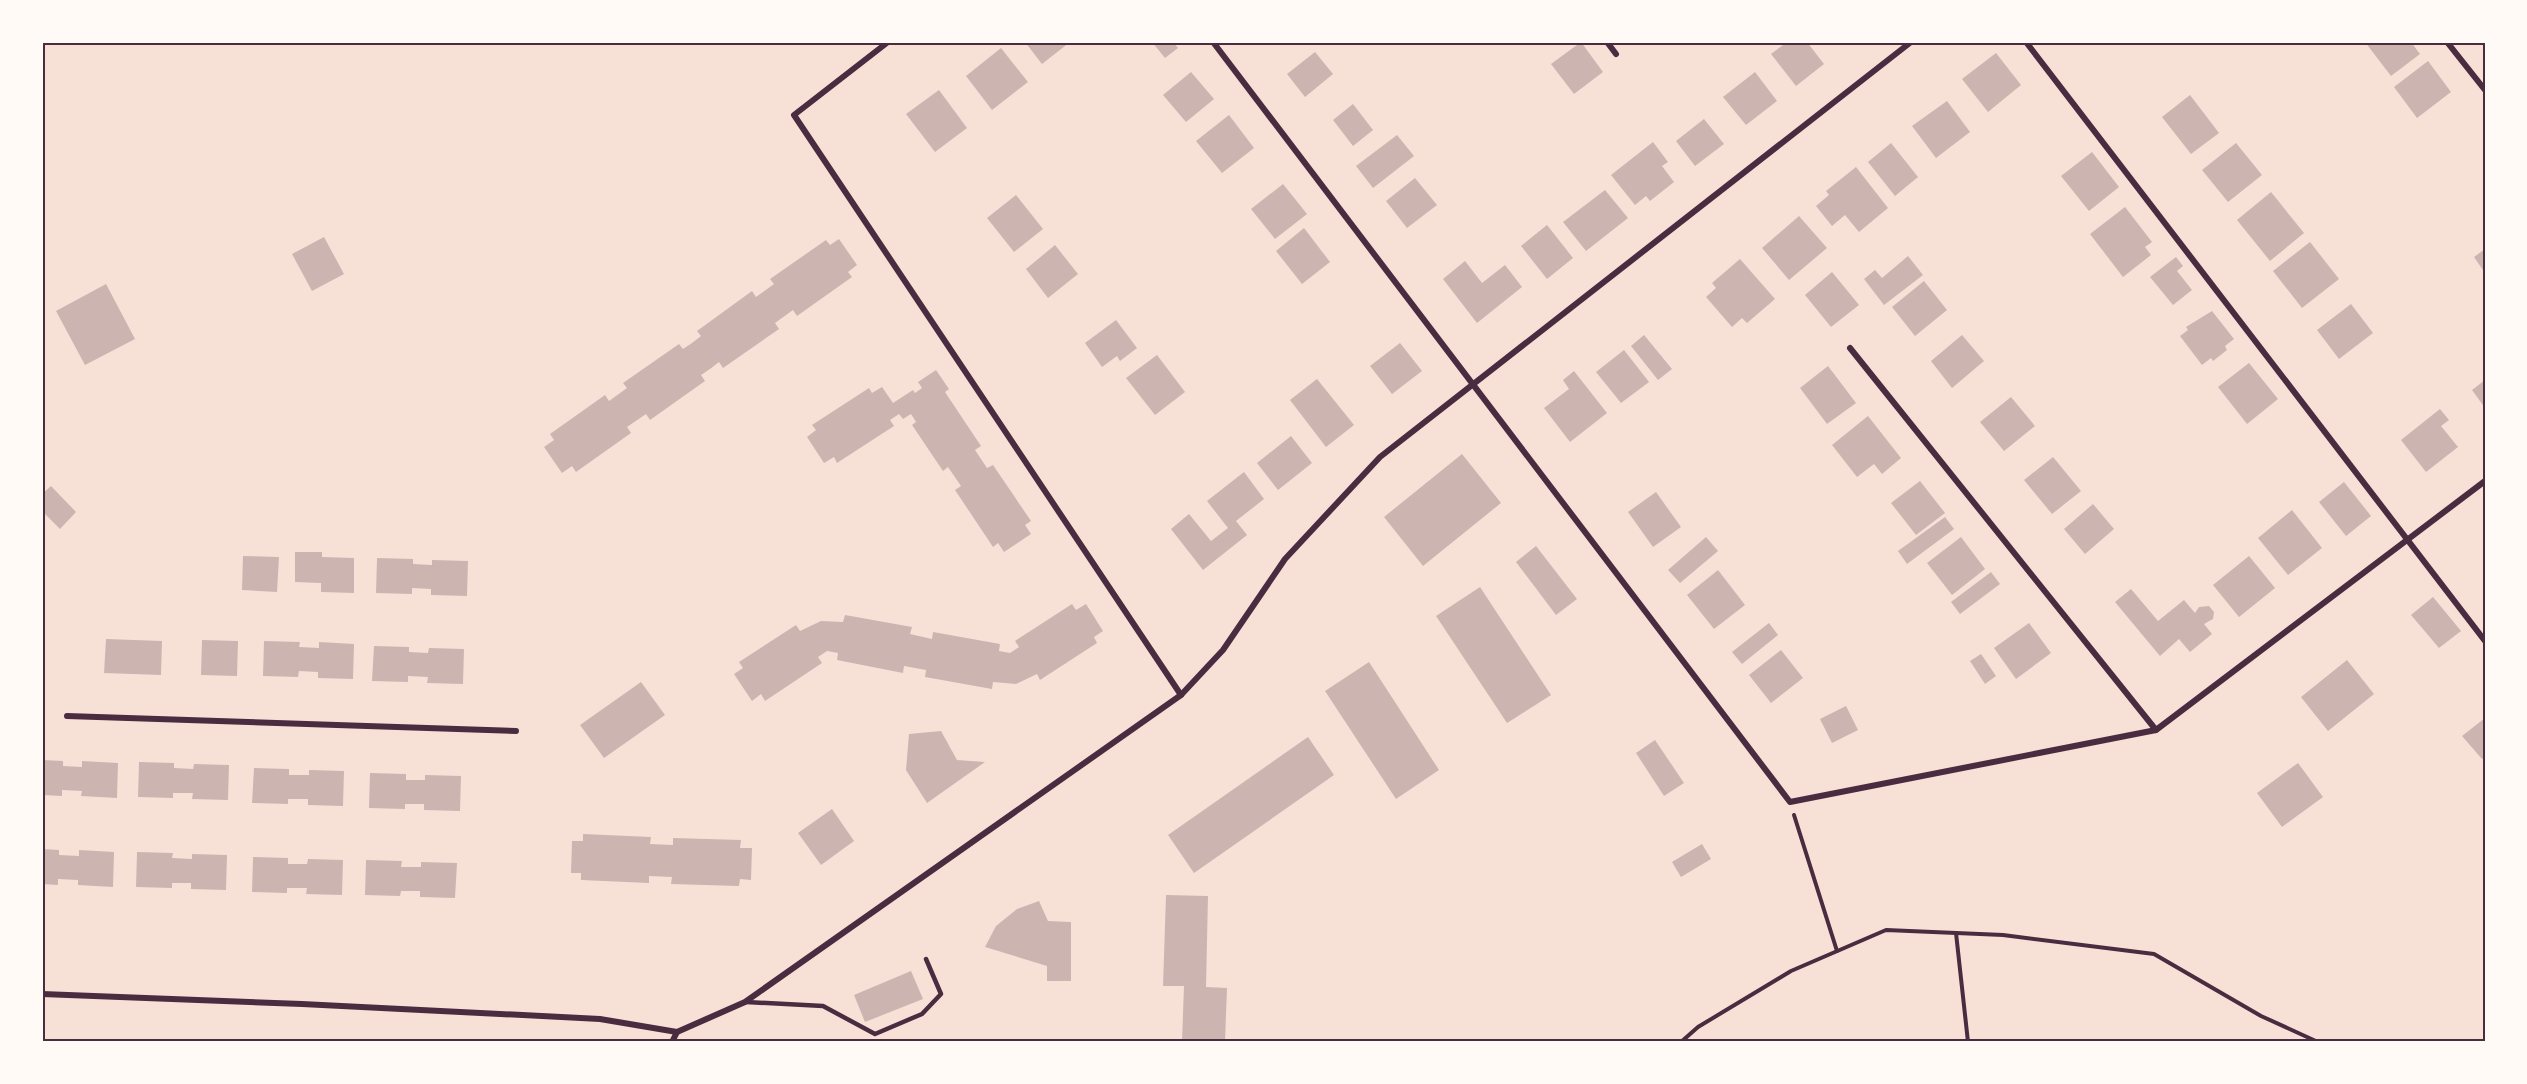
<svg xmlns="http://www.w3.org/2000/svg" width="2527" height="1084" viewBox="0 0 2527 1084" font-family="'Golos Text',sans-serif">
  <style>
    .building { fill: #ccb4b1 }
    .lines { fill: none; stroke-linecap: round; stroke-linejoin: round }
    .path { stroke: #4a2c40; stroke-width: 4 }
    .service { stroke: #4a2c40; stroke-width: 4.5 }
    .minor { stroke: #4a2c40; stroke-width: 6 }
    .neatline { fill: none; stroke: #4a2c40; stroke-width: 2 }
  </style>
  <rect width="100%" height="100%" fill="#f7e1d7"/>
  <!-- building -->
  <g class="building">
    <polygon points="1025,42 1070,42 1042,64"/>
    <polygon points="1152,42 1173,42 1178,48 1165,58"/>
    <polygon points="1581,42 1603,72 1574,94 1551,64"/>
    <polygon points="1787,42 1807,42 1824,64 1796,86 1771,54"/>
    <polygon points="2365,42 2411,42 2420,54 2391,76"/>
    <polygon points="1001,48 1028,82 992,110 966,76"/>
    <polygon points="1315,52 1333,74 1305,97 1287,74"/>
    <polygon points="1996,53 2021,85 1988,112 1962,79"/>
    <polygon points="2428,61 2451,92 2417,118 2394,87"/>
    <polygon points="1191,72 1214,99 1186,122 1163,95"/>
    <polygon points="1755,72 1777,101 1746,125 1723,97"/>
    <polygon points="939,90 967,128 935,152 906,114"/>
    <polygon points="2190,95 2219,133 2191,154 2162,117"/>
    <polygon points="1947,101 1970,132 1936,158 1912,126"/>
    <polygon points="1353,104 1373,130 1353,146 1333,120"/>
    <polygon points="1229,115 1254,148 1222,173 1196,141"/>
    <polygon points="1704,119 1724,144 1695,166 1676,141"/>
    <polygon points="1397,135 1414,156 1373,188 1356,166"/>
    <polygon points="1653,142 1668,162 1662,166 1674,182 1650,201 1646,196 1635,205 1611,175"/>
    <polygon points="1891,143 1918,177 1895,196 1868,162"/>
    <polygon points="2236,143 2262,175 2228,202 2202,170"/>
    <polygon points="2092,152 2119,187 2089,211 2061,176"/>
    <polygon points="1856,167 1888,208 1859,232 1845,215 1832,226 1816,206 1829,195 1826,191"/>
    <polygon points="1415,178 1437,205 1407,228 1386,201"/>
    <polygon points="1283,184 1307,214 1275,239 1251,209"/>
    <polygon points="1605,190 1628,218 1586,251 1563,222"/>
    <polygon points="2271,192 2304,233 2270,261 2237,220"/>
    <polygon points="1016,195 1043,229 1014,252 987,218"/>
    <polygon points="2125,207 2152,242 2145,247 2151,255 2123,277 2090,234"/>
    <polygon points="1799,216 1827,248 1789,280 1762,248"/>
    <polygon points="1547,225 1573,258 1547,279 1521,246"/>
    <polygon points="1304,228 1330,262 1302,284 1276,251"/>
    <polygon points="324,237 344,274 312,291 292,254"/>
    <polygon points="839,239 857,265 848,272 852,277 797,316 793,310 775,323 779,329 723,368 719,362 710,369 701,375 705,381 650,420 646,414 627,427 631,433 576,472 572,466 562,473 544,447 554,440 550,434 605,395 609,401 627,388 623,383 679,344 683,349 692,343 701,336 697,331 752,291 756,297 774,284 770,279 826,240 830,245"/>
    <polygon points="2310,242 2339,279 2302,308 2273,271"/>
    <polygon points="1055,245 1078,274 1048,298 1026,269"/>
    <polygon points="2485,249 2485,273 2474,257"/>
    <polygon points="1908,256 1923,275 1884,305 1864,279 1875,270 1882,278"/>
    <polygon points="2176,257 2183,266 2177,271 2192,290 2173,305 2150,277"/>
    <polygon points="1740,259 1775,299 1747,323 1742,318 1732,327 1706,297 1716,288 1712,283"/>
    <polygon points="1465,261 1482,283 1505,265 1522,287 1477,323 1443,279"/>
    <polygon points="1832,272 1859,305 1831,327 1805,295"/>
    <polygon points="1924,281 1947,310 1915,336 1892,307"/>
    <polygon points="106,284 135,339 85,365 56,311"/>
    <polygon points="2351,304 2373,333 2339,359 2317,330"/>
    <polygon points="2212,311 2234,339 2225,346 2227,350 2213,361 2211,358 2202,365 2180,336 2188,330 2186,327"/>
    <polygon points="1116,320 1137,348 1120,361 1117,356 1102,367 1085,343"/>
    <polygon points="1644,335 1672,369 1658,380 1631,346"/>
    <polygon points="1962,335 1984,361 1952,388 1931,361"/>
    <polygon points="1400,343 1422,371 1392,394 1370,366"/>
    <polygon points="1624,350 1649,382 1621,403 1596,372"/>
    <polygon points="1157,355 1185,392 1155,415 1126,378"/>
    <polygon points="2249,363 2278,399 2247,424 2218,387"/>
    <polygon points="1828,366 1856,403 1827,424 1800,388"/>
    <polygon points="936,370 949,389 945,392 981,446 975,450 987,468 993,465 1031,521 1025,525 1031,534 1004,552 998,543 993,547 955,490 961,486 948,467 943,471 912,425 916,422 911,414 903,419 899,414 890,420 894,426 837,463 834,457 824,463 807,437 816,430 812,425 869,388 872,393 882,387 893,403 913,390 915,393 922,388 918,382"/>
    <polygon points="1574,371 1607,413 1570,442 1544,408 1569,389 1563,380"/>
    <polygon points="1317,379 1354,425 1326,447 1290,400"/>
    <polygon points="2485,380 2485,408 2472,390"/>
    <polygon points="2011,397 2035,426 2004,451 1980,422"/>
    <polygon points="2440,409 2449,420 2441,426 2458,447 2426,472 2401,440"/>
    <polygon points="1868,416 1901,458 1882,474 1874,464 1857,477 1832,445"/>
    <polygon points="1291,436 1312,463 1278,490 1257,463"/>
    <polygon points="1462,454 1501,503 1423,566 1384,517"/>
    <polygon points="2053,457 2081,491 2052,514 2024,480"/>
    <polygon points="1244,472 1264,499 1236,521 1247,535 1203,570 1171,529 1189,514 1211,541 1228,528 1207,501"/>
    <polygon points="1920,481 1945,513 1916,535 1891,503"/>
    <polygon points="2344,482 2371,516 2346,536 2319,502"/>
    <polygon points="51,486 76,512 60,529 42,511 42,494"/>
    <polygon points="1656,492 1681,527 1653,547 1628,512"/>
    <polygon points="2093,504 2114,529 2085,554 2064,529"/>
    <polygon points="2292,510 2322,548 2288,575 2258,538"/>
    <polygon points="1945,517 1954,529 1907,564 1898,551"/>
    <polygon points="1706,537 1718,551 1680,583 1668,570"/>
    <polygon points="1961,537 1985,569 1952,595 1927,563"/>
    <polygon points="1536,546 1577,599 1556,615 1516,562"/>
    <polygon points="295,552 322,552 322,557 354,558 354,593 321,592 321,583 295,582"/>
    <polygon points="243,556 279,557 277,592 242,590"/>
    <polygon points="2249,556 2275,588 2239,617 2213,585"/>
    <polygon points="377,558 413,559 413,564 432,565 432,560 468,561 467,596 431,595 431,589 412,588 412,594 376,593"/>
    <polygon points="1718,570 1745,605 1714,629 1687,595"/>
    <polygon points="1991,572 2000,584 1960,614 1951,602"/>
    <polygon points="1480,587 1551,695 1507,723 1436,616"/>
    <polygon points="2131,589 2158,621 2184,600 2195,613 2199,607 2209,606 2214,612 2213,619 2204,624 2212,634 2190,652 2179,639 2160,656 2115,602"/>
    <polygon points="2433,597 2461,631 2439,648 2411,615"/>
    <polygon points="1072,604 1076,610 1086,604 1103,631 1094,637 1097,643 1040,680 1037,674 1016,684 993,682 992,689 925,677 926,670 904,666 903,673 837,660 838,653 827,651 818,657 822,663 765,701 761,694 752,701 734,674 743,668 739,662 796,625 800,631 821,621 843,622 845,615 912,627 910,634 932,639 933,632 1000,644 999,651 1010,653 1019,647 1015,641"/>
    <polygon points="1769,623 1778,635 1742,664 1732,652"/>
    <polygon points="2029,623 2051,653 2016,679 1994,648"/>
    <polygon points="106,639 162,641 161,675 104,673"/>
    <polygon points="202,640 238,641 237,676 201,675"/>
    <polygon points="264,641 300,642 299,647 319,648 319,642 354,644 353,679 318,678 318,672 299,671 298,677 263,676"/>
    <polygon points="374,646 409,647 409,652 428,653 429,648 464,649 463,684 427,683 428,677 408,676 408,682 372,681"/>
    <polygon points="1781,650 1803,678 1771,703 1749,675"/>
    <polygon points="1981,654 1996,676 1985,684 1970,661"/>
    <polygon points="2347,660 2374,694 2328,731 2301,697"/>
    <polygon points="1369,662 1439,770 1396,799 1325,691"/>
    <polygon points="641,682 665,715 604,758 580,725"/>
    <polygon points="1846,706 1858,730 1832,743 1820,719"/>
    <polygon points="2485,718 2485,757 2482,759 2462,736"/>
    <polygon points="941,731 957,760 985,762 927,803 906,770 909,734"/>
    <polygon points="1308,737 1334,775 1194,873 1168,835"/>
    <polygon points="1655,740 1684,783 1664,796 1636,753"/>
    <polygon points="42,760 63,761 63,766 82,767 82,761 118,763 117,798 81,796 82,791 62,790 62,796 42,795"/>
    <polygon points="139,762 174,763 174,768 193,769 194,764 229,765 228,800 192,799 193,793 173,793 173,798 138,797"/>
    <polygon points="2298,763 2323,797 2282,827 2257,793"/>
    <polygon points="254,768 289,769 289,775 309,775 309,770 344,771 343,806 308,805 308,799 288,799 288,804 252,803"/>
    <polygon points="370,773 406,774 406,780 425,780 425,775 461,776 460,811 424,810 424,804 405,804 405,809 369,808"/>
    <polygon points="832,809 854,841 821,865 798,833"/>
    <polygon points="583,834 651,837 650,844 673,845 673,838 741,840 740,848 752,848 751,880 740,879 739,886 671,884 672,877 649,876 649,883 581,880 581,873 571,873 572,841 583,841"/>
    <polygon points="1702,844 1711,859 1681,877 1672,862"/>
    <polygon points="42,849 59,850 59,855 79,856 79,850 114,852 113,887 78,885 78,880 58,879 58,885 42,884"/>
    <polygon points="137,852 173,853 172,858 192,859 192,854 227,855 226,890 191,889 191,883 172,883 172,888 136,887"/>
    <polygon points="253,857 288,858 288,864 307,864 308,859 343,860 342,895 306,894 307,888 287,888 287,893 252,892"/>
    <polygon points="366,860 402,861 401,867 421,867 421,862 457,863 455,898 420,897 420,891 401,891 400,896 365,895"/>
    <polygon points="1166,895 1208,896 1206,987 1227,988 1225,1042 1182,1042 1184,986 1163,986"/>
    <polygon points="1039,901 1048,921 1071,922 1071,981 1047,981 1047,966 985,947 996,926 1017,909"/>
    <polygon points="911,971 923,999 865,1022 854,995"/>
  </g>
  <g class="lines">
    <!-- path -->
    <g class="path">
      <polyline points="1794,815 1837,951"/>
      <polyline points="1956,933 1968,1042"/>
      <polyline points="1681,1042 1698,1027 1791,971 1886,930 2003,935 2154,954 2261,1016 2318,1042"/>
    </g>
    <!-- service -->
    <polyline class="service" points="746,1002 823,1006 875,1034 922,1014 941,994 926,959"/>
    <!-- minor -->
    <g class="minor">
      <polyline points="888,42 794,115 1181,695"/>
      <polyline points="1213,42 1790,802 2156,730 2485,481"/>
      <polyline points="1607,42 1616,54"/>
      <polyline points="2026,42 2485,641"/>
      <polyline points="2447,42 2485,90"/>
      <polyline points="1850,348 2156,730"/>
      <polyline points="67,716 516,731"/>
      <polyline points="42,994 302,1004 600,1019 677,1032"/>
      <polyline points="672,1042 677,1032 745,1002 1181,695 1223,650 1285,559 1380,457 1911,42"/>
    </g>
  </g>
  <!-- border -->
  <rect width="2527" height="1084" fill="none" stroke="#fffaf5" stroke-width="87"/>
  <rect x="44" y="44" width="2440" height="996" class="neatline"/>
</svg>
